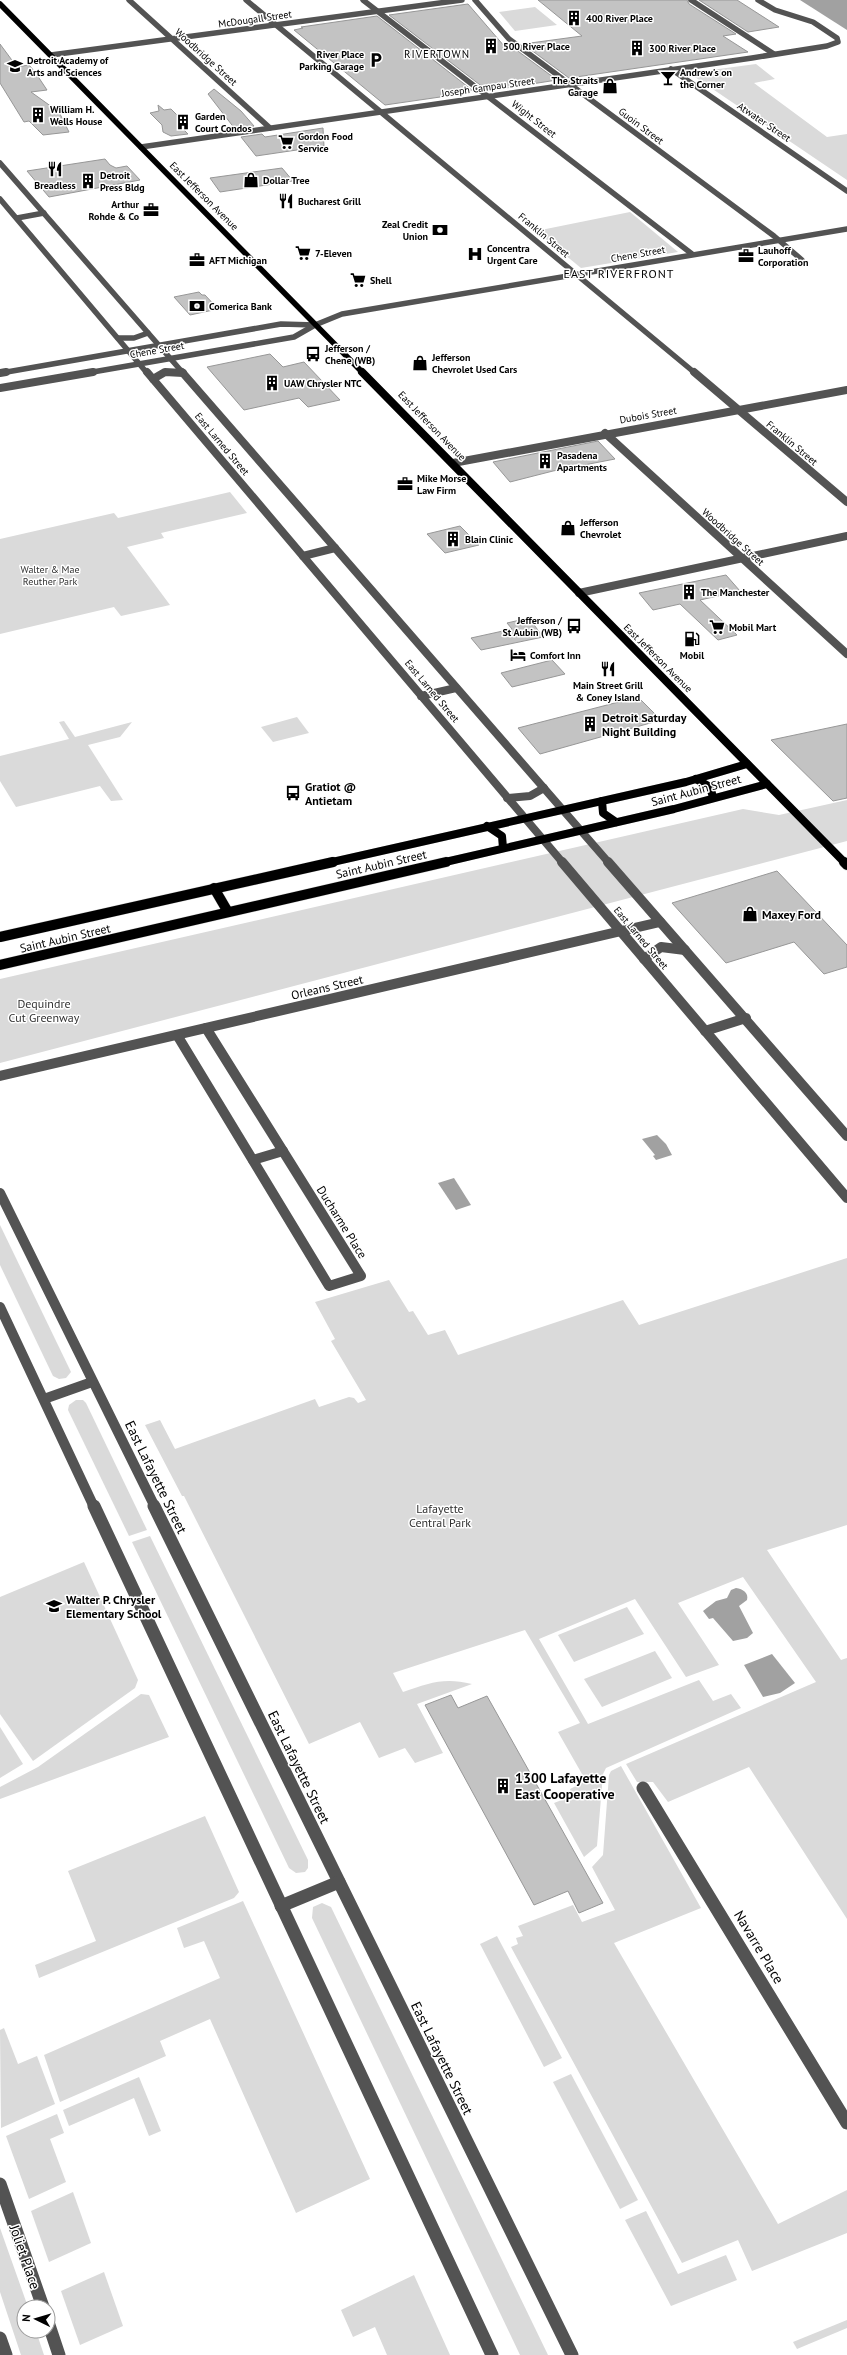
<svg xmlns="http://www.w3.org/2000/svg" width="847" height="2355" viewBox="0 0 847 2355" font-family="'PT Sans',sans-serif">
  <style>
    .green { fill: #dadada }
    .water { fill: #a1a1a1 }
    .building { fill: #c3c3c3; stroke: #979797 }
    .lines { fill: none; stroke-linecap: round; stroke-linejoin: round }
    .major-far2-casing { stroke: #dbdbdb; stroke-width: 6 }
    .major-far1-casing { stroke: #dbdbdb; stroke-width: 8 }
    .major-casing { stroke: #dbdbdb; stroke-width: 11 }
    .minor-far3 { stroke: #535353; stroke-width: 5.5 }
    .minor-far2 { stroke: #535353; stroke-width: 8 }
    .minor-far1 { stroke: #535353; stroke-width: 10 }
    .minor { stroke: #535353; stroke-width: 13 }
    .major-far2 { stroke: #000; stroke-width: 5.5 }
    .major-far1 { stroke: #000; stroke-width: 8 }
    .major { stroke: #000; stroke-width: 10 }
    .labels { text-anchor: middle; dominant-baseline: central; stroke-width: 3; stroke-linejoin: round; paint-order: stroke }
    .far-poi-label { font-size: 10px; font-weight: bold; fill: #000; stroke: #fff; text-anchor: start }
    .far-street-label { font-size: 10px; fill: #000; stroke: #fff }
    .far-park-label { font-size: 10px; fill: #313131; stroke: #fff }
    .far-neighbourhood-label { font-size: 11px; letter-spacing: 1px; fill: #000; stroke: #fff }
    .far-quarter-label { font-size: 12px; letter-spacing: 1px; fill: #000; stroke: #fff }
    .poi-label { font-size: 12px; font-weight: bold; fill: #000; stroke: #fff; text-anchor: start }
    .street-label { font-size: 12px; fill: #000; stroke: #fff }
    .park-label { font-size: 12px; fill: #313131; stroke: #fff }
    .near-street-label { font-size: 14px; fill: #000; stroke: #fff }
    .near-poi-label { font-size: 14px; font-weight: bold; fill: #000; stroke: #fff; text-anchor: start }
  </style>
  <rect width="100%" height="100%" fill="#fff"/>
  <!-- green -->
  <g class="green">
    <polygon points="535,7 557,25 515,31 499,12"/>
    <polygon points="756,64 775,79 754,83 827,137 847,134 847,180 689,73"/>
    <polygon points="630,212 678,252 581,268 536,231"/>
    <polygon points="230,492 247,513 161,533 164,538 127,547 170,605 121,616 114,607 0,634 0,539 114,513 118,518"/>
    <polygon points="297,717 309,733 273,742 261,727"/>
    <polygon points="64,721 75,737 132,722 120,737 88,745 123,800 111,801 100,786 16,807 0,781 0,756 69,739 59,722"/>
    <polygon points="847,800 847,841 0,1063 0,979 743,809 779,815"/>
    <polygon points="0,1225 71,1372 66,1378 59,1379 53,1376 0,1265"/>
    <path d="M847,1258V1525L767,1550L841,1660L847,1658V1919L749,1767L668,1802L653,1782H637L626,1764L816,1682L743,1577L678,1603L719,1665L686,1677L635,1599L539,1639L588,1724L699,1680L713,1701L731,1694L741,1708L606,1768L603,1774L597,1846L584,1857L554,1803L572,1796L570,1789L586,1781L558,1732L580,1723L525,1630L393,1673L403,1692C429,1683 444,1677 472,1684L417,1704L443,1753L415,1763L405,1748L379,1758L360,1722L309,1744L184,1496H182L145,1425L160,1420L175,1449L315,1399L319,1407L349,1397L354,1398L358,1403L366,1400L331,1341L335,1339L315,1302L389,1280L409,1312L413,1311L428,1335L445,1330L458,1355L623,1300L639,1325Z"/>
    <polygon points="76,1400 83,1400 86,1403 147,1530 129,1536 68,1410 69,1405"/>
    <polygon points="150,1536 308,1860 308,1868 305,1872 296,1873 289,1868 132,1542"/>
    <polygon points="84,1562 138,1680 135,1688 33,1761 0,1714 0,1597"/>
    <polygon points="627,1607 644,1634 574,1662 558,1635"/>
    <polygon points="655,1651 672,1678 602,1707 584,1679"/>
    <polygon points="141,1694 149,1695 169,1737 0,1799 0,1787 38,1767"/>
    <polygon points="0,1727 23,1764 0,1778"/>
    <polygon points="621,1766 701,1908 614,1943 778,2224 847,2190 847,2233 752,2271 738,2240 682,2263 511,1947 518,1944 516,1938 523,1936 518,1926 573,1905 582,1922 615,1910 592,1867 603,1855 609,1775 611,1771"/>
    <polygon points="205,1816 239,1892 234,1898 39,1978 35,1965 96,1941 68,1871"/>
    <polygon points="243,1901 370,2179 296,2213 210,2019 160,2041 166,2056 60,2102 44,2055 220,1978 204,1941 184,1948 177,1928"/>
    <polygon points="322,1903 331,1907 548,2355 520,2355 312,1918 313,1907"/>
    <polygon points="497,1936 562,2058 544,2067 480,1944"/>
    <polygon points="4,2028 18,2064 37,2056 55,2104 1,2128 0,2030"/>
    <polygon points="571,2074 638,2200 620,2209 553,2082"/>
    <polygon points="139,2077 161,2131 149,2136 134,2098 69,2126 63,2110"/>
    <polygon points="57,2114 64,2133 50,2139 66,2182 29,2199 6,2136"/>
    <polygon points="73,2192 91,2243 49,2262 31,2211"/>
    <polygon points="646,2211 678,2274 726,2255 737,2280 671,2306 625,2220"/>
    <polygon points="0,2228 28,2307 24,2307 24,2331 36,2331 44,2355 21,2355 0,2292"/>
    <polygon points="104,2272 123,2326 80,2345 61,2291"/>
    <polygon points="414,2275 450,2355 387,2355 375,2327 353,2337 341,2310"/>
    <polygon points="847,2320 847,2328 797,2349 793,2342"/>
  </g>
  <!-- water -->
  <g class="water">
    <polygon points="800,0 847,0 847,30"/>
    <polygon points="657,1135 666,1144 672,1155 656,1160 653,1156 655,1155 642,1139"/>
    <polygon points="454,1178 471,1205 456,1210 438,1183"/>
    <path d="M736,1588C743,1589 749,1593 747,1600L739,1606L753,1633L747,1638L733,1641L713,1618L709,1619L703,1611L716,1601L727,1598L731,1590Z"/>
    <polygon points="772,1654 795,1683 780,1693 763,1697 744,1665"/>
  </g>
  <!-- building -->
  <g class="building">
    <polygon points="538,0 687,0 689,4 736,34 723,36 748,52 569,78 523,44 582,36"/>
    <polygon points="699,0 737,0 779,27 748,32"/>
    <polygon points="468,4 505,47 511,46 557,80 493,90 489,87 484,88 389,15"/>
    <polygon points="377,16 472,90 452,93 454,95 385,105 294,30 303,28 301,27"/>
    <polygon points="0,44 17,67 29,65 35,72 47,90 31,92 59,112 69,132 43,135 29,121 24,122 0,83"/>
    <polygon points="214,89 241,111 254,126 235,129 208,94"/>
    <polygon points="158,105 164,110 171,109 188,126 181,127 188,134 171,136 163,132 162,125 150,113 159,111"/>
    <polygon points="323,128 324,146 256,156 241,137 262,134 265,137"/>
    <polygon points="105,159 110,165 116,168 127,166 140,180 49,197 27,171"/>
    <polygon points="282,168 293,181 220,192 210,178"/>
    <polygon points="199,292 202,295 205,295 218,309 190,315 174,297"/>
    <polygon points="270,354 283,367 304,362 340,400 308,407 299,398 244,410 207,367"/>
    <polygon points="598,441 615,459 553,471 510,482 493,462"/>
    <polygon points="460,526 479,545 445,553 427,534"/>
    <polygon points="726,575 740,591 700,600 737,635 718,640 680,604 653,610 639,593"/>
    <polygon points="529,618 543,637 481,650 471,638 512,629 507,623"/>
    <polygon points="552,660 565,674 512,687 501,673"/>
    <polygon points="638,697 661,720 540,754 518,728"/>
    <polygon points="847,724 847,798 833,801 771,740"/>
    <polygon points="777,871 847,945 847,967 824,974 794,942 726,963 672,903"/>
    <polygon points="451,1695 458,1708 487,1696 603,1903 579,1913 568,1891 534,1905 425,1705"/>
  </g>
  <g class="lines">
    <defs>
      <polyline id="major-far2" points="0,4 363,373"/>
      <g id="major-far1">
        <polyline points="362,372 845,863"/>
        <polyline points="696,779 710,787 713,797"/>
        <polyline points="602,801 603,813 616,822"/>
        <polyline points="487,826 502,836 503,848"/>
        <polyline points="328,863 686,782 747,764"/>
        <polyline points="441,863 674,809 767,784"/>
      </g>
      <g id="major">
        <polyline points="844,862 847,865"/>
        <polyline points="214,888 228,912"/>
        <polyline points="0,937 333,862"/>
        <polyline points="0,965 446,862"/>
      </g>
    </defs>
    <!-- major-far2 casing -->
    <use href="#major-far2" class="major-far2-casing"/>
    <!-- major-far1 casing -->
    <use href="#major-far1" class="major-far1-casing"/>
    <!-- major casing -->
    <use href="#major" class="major-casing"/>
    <!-- minor-far3 -->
    <g class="minor-far3">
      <polyline points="129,0 270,128"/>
      <polyline points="246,0 695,373"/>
      <polyline points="363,0 692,254"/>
      <polyline points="475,0 509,39 774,236 802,260"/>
      <polyline points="691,0 774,54"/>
      <polyline points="51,55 462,0"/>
      <polyline points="671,69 847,191"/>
      <polyline points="141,147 752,58 827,46 838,42 837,38 813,22 775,10 758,0"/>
      <polyline points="0,163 183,373"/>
      <polyline points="0,199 147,373"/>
      <polyline points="17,218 44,213"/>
      <polyline points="118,338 134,338 148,333"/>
      <polyline points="1,373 281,324 315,325"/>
      <polyline points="87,373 294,337 315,325 342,314 847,229"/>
      <polyline points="163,373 181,373"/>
    </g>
    <!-- minor-far2 -->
    <g class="minor-far2">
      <polyline points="147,372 563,863"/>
      <polyline points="182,372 609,863"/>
      <polyline points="694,372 847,502"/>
      <polyline points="0,373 6,372"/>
      <polyline points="153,379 165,372 183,373"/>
      <polyline points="0,388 93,372"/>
      <polyline points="605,433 847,654"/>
      <polyline points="453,463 847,390"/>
      <polyline points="303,556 335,548"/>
      <polyline points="579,593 847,536"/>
      <polyline points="421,696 456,688"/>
      <polyline points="507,798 530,796 544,788"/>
    </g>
    <!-- minor-far1 -->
    <g class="minor-far1">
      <polyline points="562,862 847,1198"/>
      <polyline points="608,862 847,1136"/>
      <polyline points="644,959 661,947 685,950"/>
      <polyline points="705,1031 746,1018"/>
      <polyline points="177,1035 329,1286 361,1276 206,1028"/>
      <polyline points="0,1076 660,922"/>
      <polyline points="253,1160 283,1151"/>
      <polyline points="0,1193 155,1507"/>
      <polyline points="0,1307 94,1507"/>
      <polyline points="44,1399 92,1382"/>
    </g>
    <!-- minor -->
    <g class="minor">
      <polyline points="94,1506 492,2355"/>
      <polyline points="154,1506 572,2355"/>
      <polyline points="643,1788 847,2123"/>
      <polyline points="281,1906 339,1882"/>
      <polyline points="0,2184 43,2307"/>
      <polyline points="48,2322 59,2355"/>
      <polyline points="0,2338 6,2355"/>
    </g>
    <!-- major-far2 -->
    <use href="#major-far2" class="major-far2"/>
    <!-- major-far1 -->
    <use href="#major-far1" class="major-far1"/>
    <!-- major -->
    <use href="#major" class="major"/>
  </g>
  <!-- icons -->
  <defs>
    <symbol id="building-bare" viewBox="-9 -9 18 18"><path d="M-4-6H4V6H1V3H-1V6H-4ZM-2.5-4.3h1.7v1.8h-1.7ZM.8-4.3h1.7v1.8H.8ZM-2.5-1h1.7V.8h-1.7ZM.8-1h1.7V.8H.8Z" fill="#000" stroke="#fff" stroke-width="2.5" paint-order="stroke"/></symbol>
    <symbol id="parking-bare" viewBox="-9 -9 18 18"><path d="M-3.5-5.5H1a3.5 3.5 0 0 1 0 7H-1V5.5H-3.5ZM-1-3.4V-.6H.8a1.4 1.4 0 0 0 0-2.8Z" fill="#000" stroke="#fff" stroke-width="2.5" paint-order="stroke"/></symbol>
    <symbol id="school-bare" viewBox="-9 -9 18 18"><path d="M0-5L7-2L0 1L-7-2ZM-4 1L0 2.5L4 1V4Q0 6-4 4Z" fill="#000" stroke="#fff" stroke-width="2.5" paint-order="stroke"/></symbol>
    <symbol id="bar-bare" viewBox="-9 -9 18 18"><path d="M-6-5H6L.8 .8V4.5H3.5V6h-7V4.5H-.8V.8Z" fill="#000" stroke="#fff" stroke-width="2.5" paint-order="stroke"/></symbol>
    <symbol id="shop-bare" viewBox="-9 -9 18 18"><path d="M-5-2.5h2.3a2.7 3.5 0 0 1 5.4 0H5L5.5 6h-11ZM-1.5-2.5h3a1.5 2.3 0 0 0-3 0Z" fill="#000" stroke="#fff" stroke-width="2.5" paint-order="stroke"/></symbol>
    <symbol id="supermarket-bare" viewBox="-9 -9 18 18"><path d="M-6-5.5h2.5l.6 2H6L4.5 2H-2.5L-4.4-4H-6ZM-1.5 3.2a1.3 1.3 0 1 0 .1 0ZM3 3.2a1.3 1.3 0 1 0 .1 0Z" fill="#000" stroke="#fff" stroke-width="2.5" paint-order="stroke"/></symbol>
    <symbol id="restaurant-bare" viewBox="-9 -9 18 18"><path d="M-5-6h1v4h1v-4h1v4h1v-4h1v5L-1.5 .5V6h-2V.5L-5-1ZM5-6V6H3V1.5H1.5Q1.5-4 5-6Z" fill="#000" stroke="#fff" stroke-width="2.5" paint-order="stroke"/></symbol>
    <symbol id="office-bare" viewBox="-9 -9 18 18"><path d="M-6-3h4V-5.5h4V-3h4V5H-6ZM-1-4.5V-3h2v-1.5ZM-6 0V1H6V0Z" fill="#000" stroke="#fff" stroke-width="2.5" paint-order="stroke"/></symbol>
    <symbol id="bank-bare" viewBox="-9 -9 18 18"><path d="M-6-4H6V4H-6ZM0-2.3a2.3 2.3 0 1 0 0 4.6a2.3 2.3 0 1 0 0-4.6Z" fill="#000" stroke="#fff" stroke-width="2.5" paint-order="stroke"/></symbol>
    <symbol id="hospital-bare" viewBox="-9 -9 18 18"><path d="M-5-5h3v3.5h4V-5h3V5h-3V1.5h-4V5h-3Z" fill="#000" stroke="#fff" stroke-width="2.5" paint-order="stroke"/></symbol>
    <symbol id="bus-bare" viewBox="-9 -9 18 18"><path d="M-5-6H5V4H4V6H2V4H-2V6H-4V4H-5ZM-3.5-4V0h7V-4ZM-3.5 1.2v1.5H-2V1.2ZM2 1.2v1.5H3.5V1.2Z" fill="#000" stroke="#fff" stroke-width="2.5" paint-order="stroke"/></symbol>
    <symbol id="fuel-bare" viewBox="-9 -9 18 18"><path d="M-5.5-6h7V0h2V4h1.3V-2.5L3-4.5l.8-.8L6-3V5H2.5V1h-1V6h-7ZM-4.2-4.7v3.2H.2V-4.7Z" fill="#000" stroke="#fff" stroke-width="2.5" paint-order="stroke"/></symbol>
    <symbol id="hotel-bare" viewBox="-9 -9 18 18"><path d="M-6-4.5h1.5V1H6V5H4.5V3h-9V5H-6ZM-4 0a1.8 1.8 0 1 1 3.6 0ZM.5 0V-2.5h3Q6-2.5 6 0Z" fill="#000" stroke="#fff" stroke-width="2.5" paint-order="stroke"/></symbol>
  </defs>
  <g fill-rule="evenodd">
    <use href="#building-bare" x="563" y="7" width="22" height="22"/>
    <use href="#building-bare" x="480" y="35" width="22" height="22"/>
    <use href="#building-bare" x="626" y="37" width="22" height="22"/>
    <use href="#parking-bare" x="365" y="49" width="22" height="22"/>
    <use href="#school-bare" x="4" y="55" width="22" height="22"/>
    <use href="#bar-bare" x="657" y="67" width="22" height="22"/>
    <use href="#shop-bare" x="599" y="75" width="22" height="22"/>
    <use href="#building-bare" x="27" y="104" width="22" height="22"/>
    <use href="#building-bare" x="172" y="111" width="22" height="22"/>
    <use href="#supermarket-bare" x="275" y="131" width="22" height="22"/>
    <use href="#restaurant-bare" x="44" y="158" width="22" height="22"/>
    <use href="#shop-bare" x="240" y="169" width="22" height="22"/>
    <use href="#building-bare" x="77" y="170" width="22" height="22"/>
    <use href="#restaurant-bare" x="275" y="190" width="22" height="22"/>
    <use href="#office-bare" x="140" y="199" width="22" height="22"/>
    <use href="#bank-bare" x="429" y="219" width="22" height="22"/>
    <use href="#supermarket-bare" x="292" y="242" width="22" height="22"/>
    <use href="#hospital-bare" x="464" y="243" width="22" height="22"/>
    <use href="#office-bare" x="735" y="245" width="22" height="22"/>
    <use href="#office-bare" x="186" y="249" width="22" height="22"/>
    <use href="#supermarket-bare" x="347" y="269" width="22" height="22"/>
    <use href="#bank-bare" x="186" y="295" width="22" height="22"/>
    <use href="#bus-bare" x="302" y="343" width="22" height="22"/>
    <use href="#shop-bare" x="409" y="352" width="22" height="22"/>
    <use href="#building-bare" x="261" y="372" width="22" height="22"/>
    <use href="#building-bare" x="534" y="450" width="22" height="22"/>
    <use href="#office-bare" x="394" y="473" width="22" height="22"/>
    <use href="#shop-bare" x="557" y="517" width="22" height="22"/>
    <use href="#building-bare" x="442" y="528" width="22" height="22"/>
    <use href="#building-bare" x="678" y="581" width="22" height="22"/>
    <use href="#bus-bare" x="563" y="615" width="22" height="22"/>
    <use href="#supermarket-bare" x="706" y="616" width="22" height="22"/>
    <use href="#fuel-bare" x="681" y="628" width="22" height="22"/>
    <use href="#hotel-bare" x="507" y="644" width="22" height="22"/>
    <use href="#restaurant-bare" x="597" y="658" width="22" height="22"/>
    <use href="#building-bare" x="579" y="713" width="22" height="22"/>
    <use href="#bus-bare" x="282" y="782" width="22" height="22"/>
    <use href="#shop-bare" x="739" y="903" width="22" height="22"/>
    <use href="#school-bare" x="43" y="1595" width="22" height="22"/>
    <use href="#building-bare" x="492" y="1775" width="22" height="22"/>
  </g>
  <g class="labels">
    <!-- far-poi labels -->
    <g class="far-poi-label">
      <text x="586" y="18">400 River Place</text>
      <text x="503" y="46">500 River Place</text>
      <text x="649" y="48">300 River Place</text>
      <text x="364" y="54" text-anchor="end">River Place<tspan x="364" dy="12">Parking Garage</tspan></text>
      <text x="27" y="60">Detroit Academy of<tspan x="27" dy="12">Arts and Sciences</tspan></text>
      <text x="680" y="72">Andrew's on<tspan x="680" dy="12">the Corner</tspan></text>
      <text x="598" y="80" text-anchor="end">The Straits<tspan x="598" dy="12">Garage</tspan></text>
      <text x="50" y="109">William H.<tspan x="50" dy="12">Wells House</tspan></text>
      <text x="195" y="116">Garden<tspan x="195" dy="12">Court Condos</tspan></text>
      <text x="298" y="136">Gordon Food<tspan x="298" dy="12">Service</tspan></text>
      <text x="100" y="175">Detroit<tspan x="100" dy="12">Press Bldg</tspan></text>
      <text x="263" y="180">Dollar Tree</text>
      <text x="55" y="185" text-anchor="middle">Breadless</text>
      <text x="298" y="201">Bucharest Grill</text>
      <text x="139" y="204" text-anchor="end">Arthur<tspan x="139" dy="12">Rohde &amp; Co</tspan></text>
      <text x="428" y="224" text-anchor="end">Zeal Credit<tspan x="428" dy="12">Union</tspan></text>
      <text x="487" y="248">Concentra<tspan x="487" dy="12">Urgent Care</tspan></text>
      <text x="758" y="250">Lauhoff<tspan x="758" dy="12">Corporation</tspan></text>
      <text x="315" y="253">7-Eleven</text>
      <text x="209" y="260">AFT Michigan</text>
      <text x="370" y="280">Shell</text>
      <text x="209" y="306">Comerica Bank</text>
      <text x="325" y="348">Jefferson /<tspan x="325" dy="12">Chene (WB)</tspan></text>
      <text x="432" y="357">Jefferson<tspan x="432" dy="12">Chevrolet Used Cars</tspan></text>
      <text x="284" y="383">UAW Chrysler NTC</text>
      <text x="557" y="455">Pasadena<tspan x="557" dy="12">Apartments</tspan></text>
      <text x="417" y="478">Mike Morse<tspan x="417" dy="12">Law Firm</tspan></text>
      <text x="580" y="522">Jefferson<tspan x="580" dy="12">Chevrolet</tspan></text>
      <text x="465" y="539">Blain Clinic</text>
      <text x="701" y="592">The Manchester</text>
      <text x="562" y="620" text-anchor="end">Jefferson /<tspan x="562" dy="12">St Aubin (WB)</tspan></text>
      <text x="729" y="627">Mobil Mart</text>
      <text x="530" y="655">Comfort Inn</text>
      <text x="692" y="655" text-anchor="middle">Mobil</text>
      <text x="608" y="685" text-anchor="middle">Main Street Grill<tspan x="608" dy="12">&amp; Coney Island</tspan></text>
    </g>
    <!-- far-street labels -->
    <g class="far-street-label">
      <text transform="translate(255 19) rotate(-8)">McDougall Street</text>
      <text transform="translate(206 57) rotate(42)">Woodbridge Street</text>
      <text transform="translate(488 87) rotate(-8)">Joseph Campau Street</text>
      <text transform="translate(534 119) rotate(38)">Wight Street</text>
      <text transform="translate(764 122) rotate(34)">Atwater Street</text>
      <text transform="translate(641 126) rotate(37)">Guoin Street</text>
      <text transform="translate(204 196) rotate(45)">East Jefferson Avenue</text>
      <text transform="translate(544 235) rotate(40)">Franklin Street</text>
      <text transform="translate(638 254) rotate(-10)">Chene Street</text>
      <text transform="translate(157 350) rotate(-10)">Chene Street</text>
      <text transform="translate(648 415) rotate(-10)">Dubois Street</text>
      <text transform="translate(432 426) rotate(46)">East Jefferson Avenue</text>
      <text transform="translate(792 443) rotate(40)">Franklin Street</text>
      <text transform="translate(222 444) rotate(50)">East Larned Street</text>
      <text transform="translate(733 537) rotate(42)">Woodbridge Street</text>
      <text transform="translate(658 658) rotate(45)">East Jefferson Avenue</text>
      <text transform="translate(432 691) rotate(50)">East Larned Street</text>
      <text transform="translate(641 938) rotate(50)">East Larned Street</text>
    </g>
    <!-- far-park labels -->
    <g class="far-park-label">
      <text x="50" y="569">Walter &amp; Mae<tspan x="50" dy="12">Reuther Park</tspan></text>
    </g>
    <!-- far-neighbourhood labels -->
    <g class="far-neighbourhood-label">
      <text x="437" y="54">RIVERTOWN</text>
    </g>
    <!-- far-quarter labels -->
    <g class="far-quarter-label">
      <text x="619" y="273">EAST RIVERFRONT</text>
    </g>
    <!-- poi labels -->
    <g class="poi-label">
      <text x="602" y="717">Detroit Saturday<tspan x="602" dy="14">Night Building</tspan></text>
      <text x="305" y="786">Gratiot @<tspan x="305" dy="14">Antietam</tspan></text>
      <text x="762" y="914">Maxey Ford</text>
      <text x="66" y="1599">Walter P. Chrysler<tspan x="66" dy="14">Elementary School</tspan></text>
    </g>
    <!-- street labels -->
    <g class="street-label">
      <text transform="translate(696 790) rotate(-15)">Saint Aubin Street</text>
      <text transform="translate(381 864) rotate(-13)">Saint Aubin Street</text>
      <text transform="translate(65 938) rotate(-13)">Saint Aubin Street</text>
      <text transform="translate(327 987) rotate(-13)">Orleans Street</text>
      <text transform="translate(342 1222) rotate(58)">Ducharme Place</text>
    </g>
    <!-- park labels -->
    <g class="park-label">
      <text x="44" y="1003">Dequindre<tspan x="44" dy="14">Cut Greenway</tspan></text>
      <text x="440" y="1508">Lafayette<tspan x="440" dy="14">Central Park</tspan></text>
    </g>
    <!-- near-street labels -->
    <g class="near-street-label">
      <text transform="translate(156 1477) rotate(64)">East Lafayette Street</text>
      <text transform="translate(299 1767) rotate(64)">East Lafayette Street</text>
      <text transform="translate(759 1947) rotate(59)">Navarre Place</text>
      <text transform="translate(442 2058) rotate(64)">East Lafayette Street</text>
      <text transform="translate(25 2257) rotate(71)">Joliet Place</text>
    </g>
    <!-- near-poi labels -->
    <g class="near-poi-label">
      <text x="515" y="1778">1300 Lafayette<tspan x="515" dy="16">East Cooperative</tspan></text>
    </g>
  </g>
  <!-- north arrow -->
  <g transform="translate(36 2319) rotate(275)"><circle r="19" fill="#ffffff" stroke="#999999"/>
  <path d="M0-3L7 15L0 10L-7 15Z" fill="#000000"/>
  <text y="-6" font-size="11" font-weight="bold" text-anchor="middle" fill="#000000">N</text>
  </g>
</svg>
